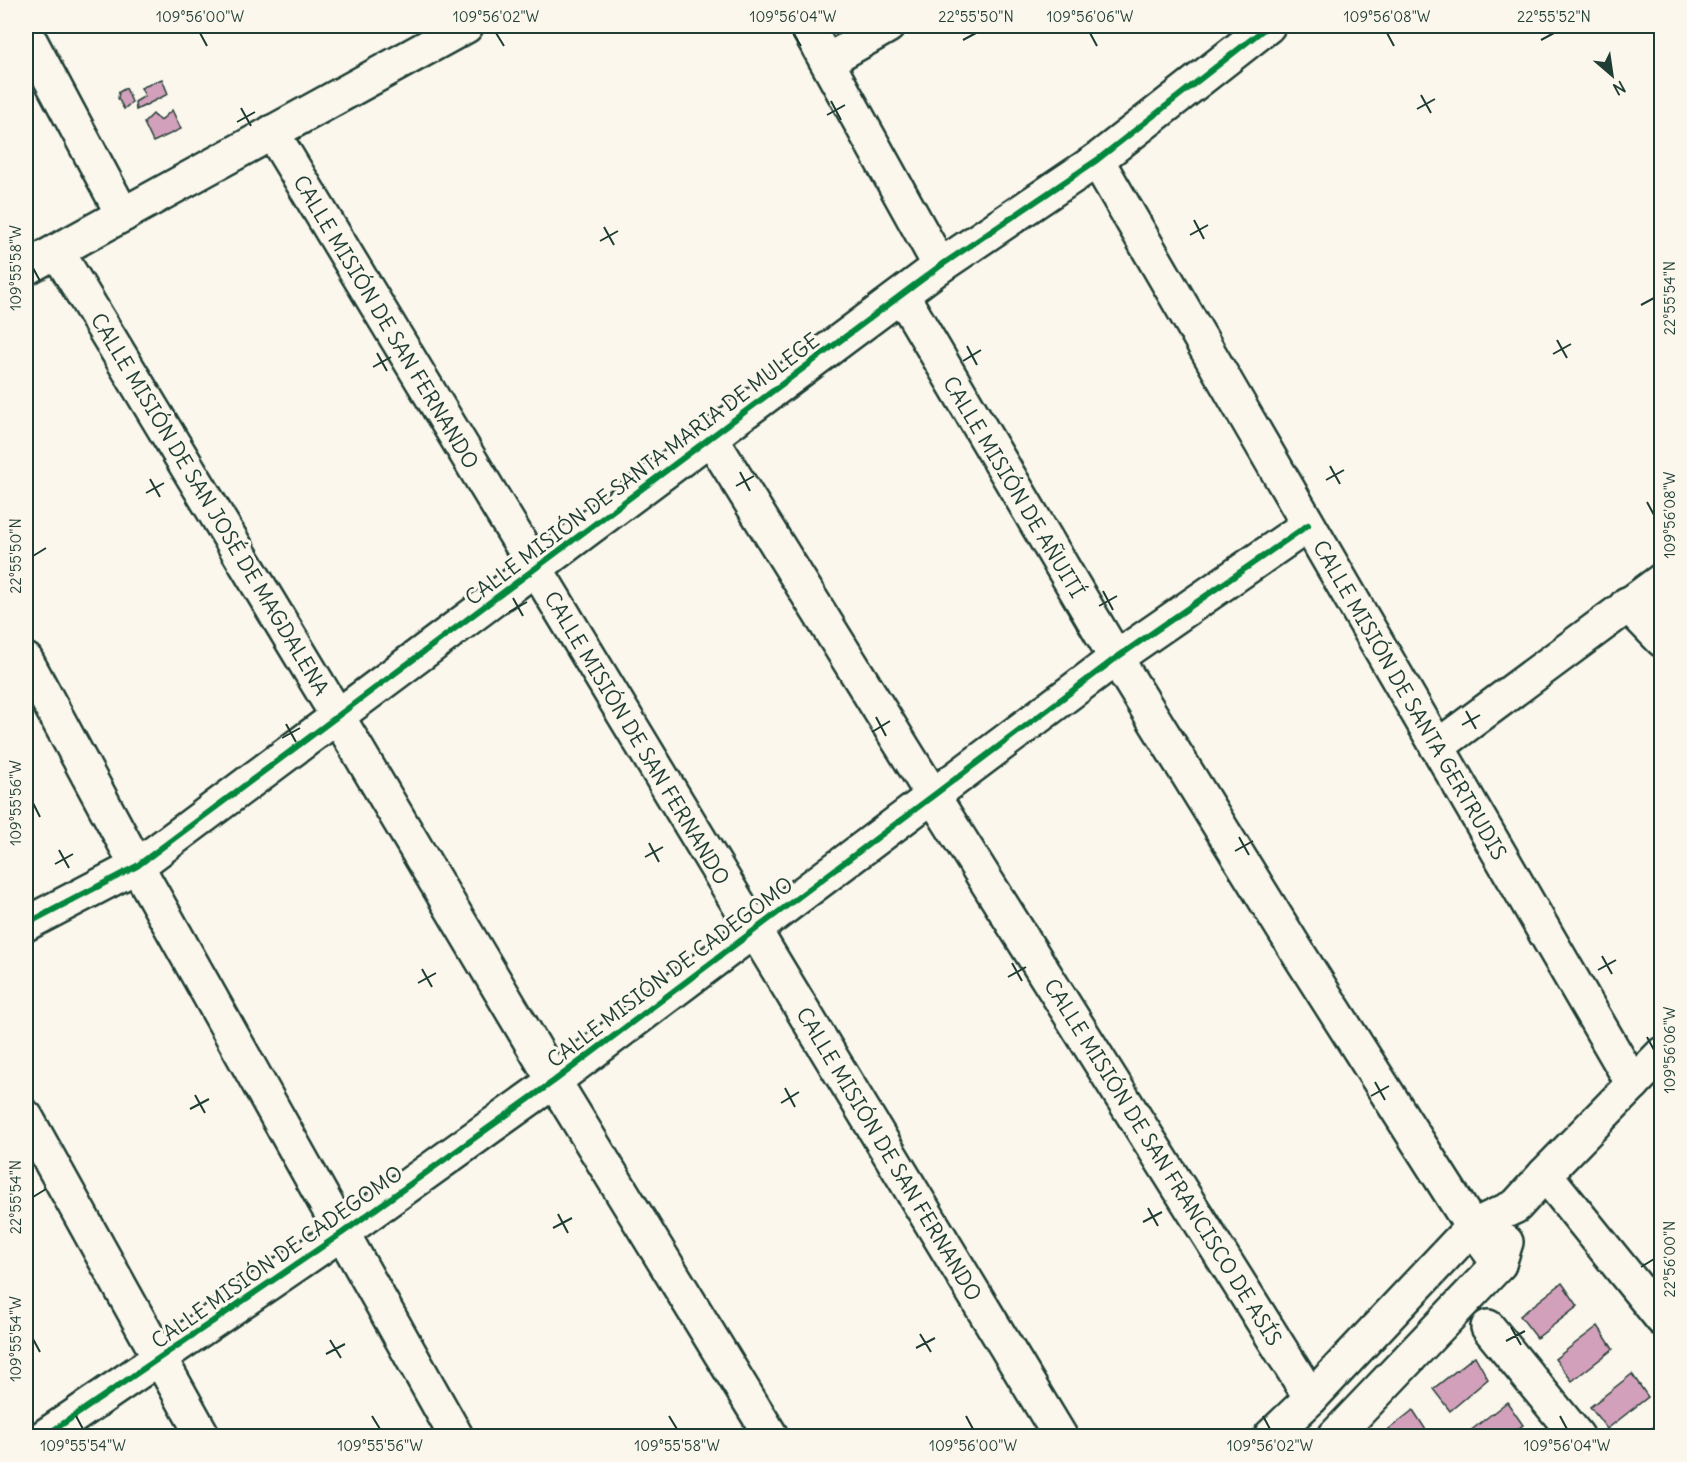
<svg xmlns="http://www.w3.org/2000/svg" width="1687" height="1462" viewBox="0 0 1687 1462" font-family="Delius,sans-serif">
  <style>
    .building { fill: #d3a0bb; stroke: #1f3d34; stroke-width: 1.5 }
    .lines { fill: none; stroke-linecap: round; stroke-linejoin: round }
    .minor-casing { stroke: #1f3d34; stroke-width: 38 }
    .minor { stroke: #fbf7ec; stroke-width: 33 }
    .cycleway-casing { stroke: #fbf7ec; stroke-width: 10 }
    .cycleway { stroke: #00873e; stroke-width: 6 }
    .ticks { fill: none; stroke: #1f3d34; stroke-width: 2 }
    .labels { text-anchor: middle; dominant-baseline: central; stroke-width: 6; stroke-linejoin: round; paint-order: stroke }
    .street-label { font-size: 21px; fill: #1f3d34; stroke: #fbf7ec }
    .neatline { fill: none; stroke: #1f3d34; stroke-width: 2 }
    .ticks-label { font-size: 15px; text-anchor: middle; fill: #1f3d34 }
  </style>
  <rect width="100%" height="100%" fill="#fbf7ec"/>
  <filter id="ink" filterUnits="userSpaceOnUse"><feTurbulence type="fractalNoise" baseFrequency=".0167" numOctaves="2"/><feDisplacementMap in="SourceGraphic" scale="12" xChannelSelector="R" yChannelSelector="G"/><feConvolveMatrix kernelMatrix="1 2 1 2 8 2 1 2 1" color-interpolation-filters="sRGB"/></filter>
  <g filter="url(#ink)">
    <!-- building -->
    <g class="building">
      <polygon points="162,79 168,94 136,110 135,102 145,96 141,88"/>
      <polygon points="126,88 132,102 124,109 118,98 119,92"/>
      <polygon points="172,110 181,129 153,142 144,123 153,114 160,121"/>
      <polygon points="1562,1283 1578,1306 1537,1338 1520,1316"/>
      <polygon points="1598,1326 1613,1349 1572,1381 1555,1359"/>
      <polygon points="1475,1356 1488,1379 1450,1411 1433,1389"/>
      <polygon points="1632,1374 1648,1397 1607,1429 1590,1407"/>
      <polygon points="1507,1402 1523,1425 1508,1436 1467,1436 1465,1435"/>
      <polygon points="1413,1410 1428,1433 1424,1436 1380,1436"/>
      <polygon points="1662,1421 1662,1436 1641,1436"/>
    </g>
    <g class="lines">
      <defs>
        <g id="minor">
          <polyline points="807,26 940,266"/>
          <polyline points="26,33 123,215"/>
          <polyline points="827,61 888,26"/>
          <polyline points="272,132 1060,1436"/>
          <polyline points="1097,160 1633,1084"/>
          <polyline points="57,251 338,717 554,1081 771,1436"/>
          <polyline points="26,268 466,26"/>
          <polyline points="902,295 1116,658 1300,956 1472,1227 1499,1264"/>
          <polyline points="711,438 933,796 1311,1398"/>
          <polyline points="1627,604 1662,640"/>
          <polyline points="26,660 137,866 456,1436"/>
          <polyline points="1437,747 1662,580"/>
          <polyline points="26,924 137,866 940,266 1097,160 1268,26"/>
          <polyline points="26,1117 203,1436"/>
          <polyline points="1545,1174 1662,1319"/>
          <polyline points="1488,1327 1577,1436"/>
          <polyline points="45,1436 342,1233 554,1081 1116,658 1308,525"/>
          <polyline points="1271,1436 1311,1398 1472,1227 1516,1206 1545,1174 1662,1054"/>
          <polyline points="1335,1436 1499,1264 1506,1242"/>
        </g>
      </defs>
      <!-- minor casing -->
      <use href="#minor" class="minor-casing"/>
      <!-- minor -->
      <use href="#minor" class="minor"/>
      <defs>
        <g id="cycleway">
          <polyline points="26,924 137,866 940,266 1097,160 1268,26"/>
          <polyline points="45,1436 342,1233 554,1081 1116,658 1308,525"/>
        </g>
      </defs>
      <!-- cycleway casing -->
      <use href="#cycleway" class="cycleway-casing"/>
      <!-- cycleway -->
      <use href="#cycleway" class="cycleway"/>
    </g>
  </g>
  <!-- ticks -->
  <path class="ticks" d="M200,33L207,46M496,33L504,46M793,33L801,46M1090,33L1097,46M1387,33L1394,46M963,40L976,33M1541,40L1554,33M1421,95L1431,113M831,101L841,120M241,108L251,126M1417,109L1435,99M827,115L845,105M237,122L255,112M1194,220L1204,239M604,227L614,245M1190,235L1208,225M600,241L618,231M33,268L40,281M1641,305L1654,298M1557,340L1567,358M967,346L977,365M377,353L387,371M1553,354L1571,344M963,361L981,350M373,367L391,357M1330,466L1340,484M740,472L750,491M150,479L160,497M1326,480L1344,470M736,486L754,476M146,493L164,483M1647,502L1654,515M33,556L46,548M1103,591L1113,610M513,598L523,616M1099,606L1117,596M509,612L527,602M1466,711L1476,729M876,717L886,736M286,724L296,742M1462,725L1480,715M872,732L890,721M282,738L300,728M33,803L40,817M1239,837L1249,855M649,843L659,862M59,850L69,868M1235,851L1253,841M645,857L663,847M55,864L73,854M1602,956L1612,974M1012,963L1022,981M422,969L432,987M1598,970L1616,960M1008,977L1026,967M418,983L436,973M1647,1037L1654,1050M1375,1082L1385,1100M785,1088L795,1107M195,1095L205,1113M1371,1096L1389,1086M781,1103L799,1092M190,1109L209,1099M33,1197L46,1189M1148,1208L1158,1226M558,1214L568,1233M1143,1222L1162,1212M553,1228L572,1218M1641,1267L1654,1259M1511,1327L1521,1345M920,1334L931,1352M33,1339L40,1352M330,1340L341,1358M1506,1341L1525,1331M916,1348L935,1338M326,1354L345,1344M76,1416L83,1429M372,1416L380,1429M669,1416L677,1429M966,1416L973,1429M1263,1416L1270,1429M1560,1416L1567,1429"/>
  <g class="labels">
    <!-- street labels -->
    <g class="street-label">
      <text transform="translate(386 322) rotate(59)">CALLE MISIÓN DE SAN FERNANDO</text>
      <text transform="translate(642 469) rotate(-37)">CALLE MISIÓN DE SANTA MARIA DE MULEGE</text>
      <text transform="translate(1014 487) rotate(59)">CALLE MISIÓN DE AÑUITÍ</text>
      <text transform="translate(210 504) rotate(59)">CALLE MISIÓN DE SAN JOSÉ DE MAGDALENA</text>
      <text transform="translate(1410 700) rotate(60)">CALLE MISIÓN DE SANTA GERTRUDIS</text>
      <text transform="translate(637 738) rotate(59)">CALLE MISIÓN DE SAN FERNANDO</text>
      <text transform="translate(670 972) rotate(-37)">CALLE MISIÓN DE CADEGOMO</text>
      <text transform="translate(889 1154) rotate(59)">CALLE MISIÓN DE SAN FERNANDO</text>
      <text transform="translate(1163 1162) rotate(58)">CALLE MISIÓN DE SAN FRANCISCO DE ASÍS</text>
      <text transform="translate(277 1257) rotate(-35)">CALLE MISIÓN DE CADEGOMO</text>
    </g>
  </g>
  <!-- margin -->
  <rect width="1687" height="1462" fill="none" stroke="#fbf7ec" stroke-width="66"/>
  <!-- north arrow -->
  <g transform="translate(1612 75) rotate(151)" stroke="#fbf7ec" stroke-width="4.5" paint-order="stroke">
  <path d="M0-4.5L10 22L0 15L-10 22Z" fill="#1f3d34"/>
  <text y="-9" font-size="16" font-weight="bold" text-anchor="middle" fill="#1f3d34">N</text>
  </g>
  <rect x="33" y="33" width="1621" height="1396" class="neatline"/>
  <g class="ticks-label">
    <text x="200" y="22">109°56'00"W</text>
    <text x="496" y="22">109°56'02"W</text>
    <text x="793" y="22">109°56'04"W</text>
    <text x="976" y="22">22°55'50"N</text>
    <text x="1090" y="22">109°56'06"W</text>
    <text x="1387" y="22">109°56'08"W</text>
    <text x="1554" y="22">22°55'52"N</text>
    <text transform="translate(16 268) rotate(-90)" y="5">109°55'58"W</text>
    <text transform="translate(1670 298) rotate(-90)" y="5">22°55'54"N</text>
    <text transform="translate(1670 515) rotate(-90)" y="5">109°56'08"W</text>
    <text transform="translate(16 556) rotate(-90)" y="5">22°55'50"N</text>
    <text transform="translate(16 803) rotate(-90)" y="5">109°55'56"W</text>
    <text transform="translate(1670 1050) rotate(-90)" y="5">109°56'06"W</text>
    <text transform="translate(16 1197) rotate(-90)" y="5">22°55'54"N</text>
    <text transform="translate(1670 1259) rotate(-90)" y="5">22°56'00"N</text>
    <text transform="translate(16 1339) rotate(-90)" y="5">109°55'54"W</text>
    <text x="83" y="1451">109°55'54"W</text>
    <text x="380" y="1451">109°55'56"W</text>
    <text x="677" y="1451">109°55'58"W</text>
    <text x="973" y="1451">109°56'00"W</text>
    <text x="1270" y="1451">109°56'02"W</text>
    <text x="1567" y="1451">109°56'04"W</text>
  </g>
</svg>
